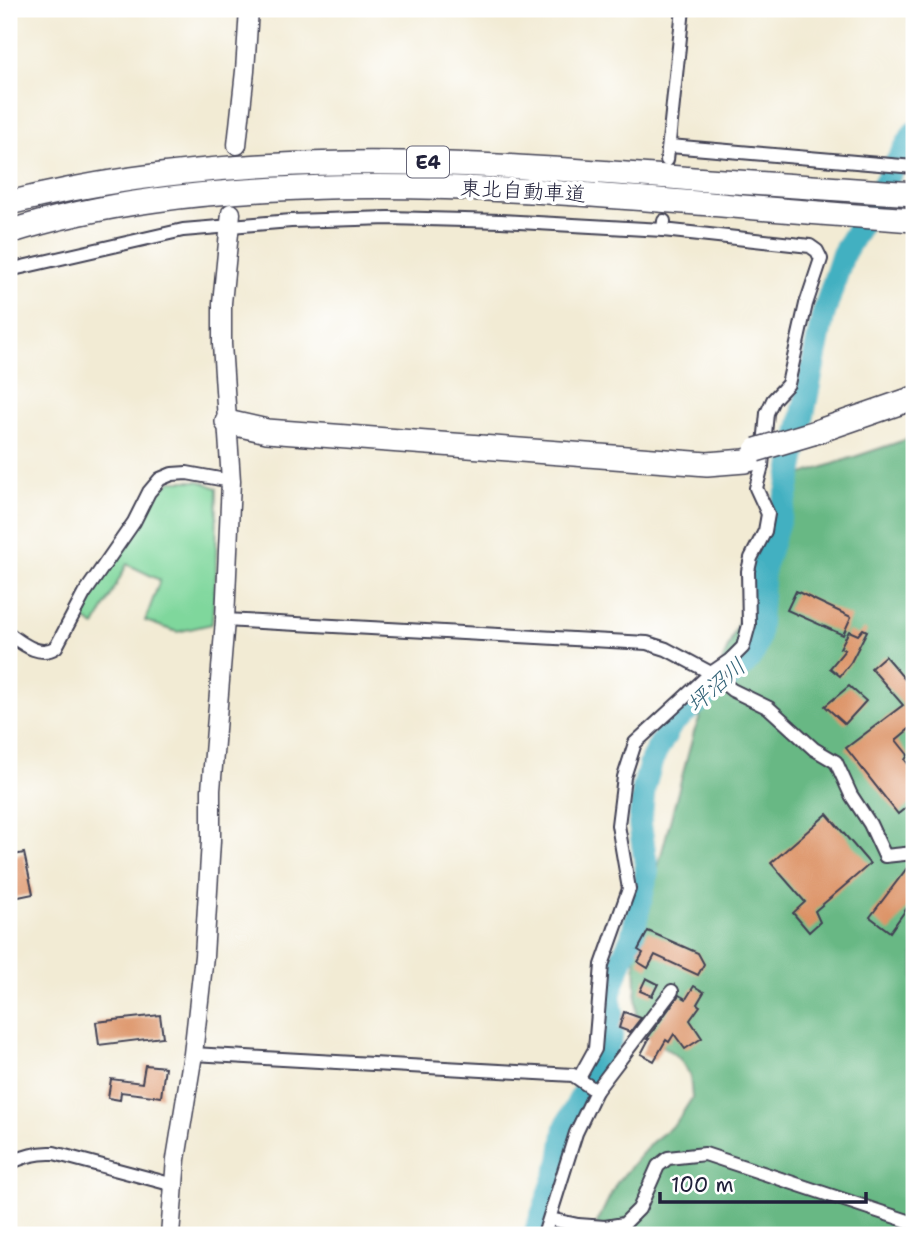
<svg xmlns="http://www.w3.org/2000/svg" width="923" height="1244" viewBox="0 0 923 1244" font-family="'Shantell Sans','Klee One',sans-serif">
  <style>
    .green { fill: #7fd79c; stroke: #507c6c; stroke-width: 2 }
    .forest { fill: #67b884; stroke: #446d60; stroke-width: 2 }
    .lines { fill: none; stroke-linecap: round; stroke-linejoin: round }
    .river { stroke: #43b0c1; stroke-width: 24 }
    .building { fill: #db9062 }
    .street-casing { stroke: #414052; stroke-width: 16 }
    .secondary-casing { stroke: #414052; stroke-width: 21 }
    .highway-casing { stroke: #414052; stroke-width: 26 }
    .street { stroke: #fff; stroke-width: 12 }
    .secondary { stroke: #fff; stroke-width: 18 }
    .highway { stroke: #fff; stroke-width: 23 }
    .highway-bridge-casing { stroke: #414052; stroke-width: 26; stroke-linecap: butt }
    .highway-bridge { stroke: #fff; stroke-width: 23 }
    .labels { text-anchor: middle; dominant-baseline: central; stroke-width: 7; stroke-linejoin: round; paint-order: stroke }
    .shield { fill: #fff; stroke: #646476; stroke-width: 2 }
    .shield-label { font-size: 19px; font-weight: bold; fill: #22223b }
    .street-label { font-size: 21px; fill: #22223b; stroke: #fff }
    .water-label { font-size: 23px; font-style: italic; fill: #316277; stroke: #fff }
  </style>
  <rect width="100%" height="100%" fill="#fff"/>
  <filter id="ink" filterUnits="userSpaceOnUse"><feTurbulence type="fractalNoise" baseFrequency=".0143" numOctaves="2"/><feDisplacementMap in="SourceGraphic" scale="14" xChannelSelector="R" yChannelSelector="G"/><feConvolveMatrix kernelMatrix="1 2 1 2 8 2 1 2 1" color-interpolation-filters="sRGB"/></filter>
  <filter id="wash" filterUnits="userSpaceOnUse"><feTurbulence type="fractalNoise" baseFrequency=".00686" numOctaves="4" result="noise"/><feDisplacementMap in="SourceGraphic" scale="28" xChannelSelector="R" yChannelSelector="G"/><feGaussianBlur stdDeviation="1.57" result="paint"/><feColorMatrix in="noise" values="0 0 0 0 0 0 0 0 0 0 0 0 0 0 0 0 0 1.4 0 .05"/><feComposite in="paint" operator="in"/></filter>
  <g filter="url(#wash)">
    <rect width="100%" height="100%" fill="#f2ebd4"/>
    <!-- green -->
    <path class="green" d="M171,481H199L217,488L216,573L212,624L177,632L145,621L160,580L127,564L95,626L79,616C94,593 109,570 124,547C139,524 148,498 171,481Z"/>
    <!-- forest -->
    <polygon class="forest" points="914,437 914,1235 591,1235 616,1184 651,1143 676,1123 692,1098 690,1075 679,1058 637,1027 635,952 694,732 797,476"/>
    <g class="lines">
      <!-- river -->
      <polyline class="river" points="535,1235 561,1161 566,1127 611,1038 613,1018 609,996 619,965 632,937 647,871 640,824 644,787 652,759 672,723 745,664 754,651 758,636 763,568 787,493 823,316 843,254 914,133"/>
    </g>
    <g id="blocks">
      <!-- building -->
      <g class="building">
        <polygon points="796,591 851,617 843,635 787,610"/>
        <polygon points="863,629 867,631 851,662 840,676 830,668 845,650 840,648 849,631 858,635"/>
        <polygon points="885,656 914,690 914,725 896,740 908,755 905,760 914,771 909,777 914,784 914,801 898,814 846,748 903,705 871,668"/>
        <polygon points="849,686 866,701 845,724 825,706"/>
        <polygon points="827,814 870,864 815,911 820,922 809,932 793,913 805,902 771,863"/>
        <polygon points="24,853 33,894 9,899 9,856"/>
        <polygon points="907,868 914,874 914,898 890,932 870,917"/>
        <polygon points="648,931 698,953 704,964 698,975 655,955 648,968 638,962 643,953 638,950"/>
        <polygon points="646,978 658,984 652,996 640,991"/>
        <polygon points="694,986 704,992 697,1004 700,1006 690,1020 702,1038 685,1049 674,1034 669,1042 666,1040 654,1061 641,1054 649,1039 647,1039 679,995 686,999"/>
        <polygon points="624,1012 641,1018 630,1032 619,1028"/>
        <polygon points="160,1015 163,1037 99,1045 96,1022"/>
        <polygon points="145,1065 165,1067 161,1097 121,1092 120,1100 108,1098 111,1079 142,1083"/>
      </g>
    </g>
  </g>
  <g filter="url(#ink)">
    <use href="#blocks" fill-opacity="0" stroke="#414052" stroke-width="2"/>
    <g class="lines">
      <defs>
        <g id="street">
          <polyline points="670,146 914,167"/>
          <polyline points="667,160 683,9"/>
          <polyline points="9,270 183,230 291,221 389,218 501,221 663,230"/>
          <polyline points="225,620 647,643 666,649 711,673 732,690 769,708 814,749 836,762 851,795 870,824 885,856 914,853"/>
          <path d="M9,634C23,644 40,658 56,647L84,594L134,522L149,492L160,479L172,474L187,473L231,481"/>
          <polyline points="193,1054 573,1075 596,1091 576,1133 544,1235"/>
          <polyline points="579,1078 595,1049 602,965 629,889 618,825 624,777 635,743 711,673 730,660 743,647 749,625 748,571 751,558 765,531 768,514 756,488 762,466 767,413 773,400 788,384 806,304 821,259 817,251 810,246 663,230 664,221"/>
          <polyline points="596,1091 672,991"/>
          <path d="M9,1163C24,1157 36,1152 54,1153L174,1185"/>
          <polyline points="550,1219 578,1225 605,1227 624,1224 639,1209 658,1166 668,1158 705,1154 914,1223"/>
        </g>
        <g id="secondary">
          <polyline points="237,145 245,71 249,9"/>
          <polyline points="170,1235 176,1159 193,1054 204,956 211,841 211,790 225,620 231,481 222,344 222,303 231,213"/>
        </g>
        <g id="highway">
          <path d="M9,203C233,146 465,161 693,179C766,184 840,189 914,194"/>
          <path d="M9,232C103,202 203,192 301,188C506,180 710,207 914,220"/>
          <polyline points="227,422 267,431 707,464 745,461 755,458"/>
          <polyline points="813,433 914,398"/>
        </g>
      </defs>
      <!-- street casing -->
      <use href="#street" class="street-casing"/>
      <!-- secondary casing -->
      <use href="#secondary" class="secondary-casing"/>
      <!-- highway casing -->
      <use href="#highway" class="highway-casing"/>
      <!-- street -->
      <use href="#street" class="street"/>
      <!-- secondary -->
      <use href="#secondary" class="secondary"/>
      <!-- highway -->
      <use href="#highway" class="highway"/>
      <defs>
        <polyline id="highway-bridge" points="756,450 813,433"/>
      </defs>
      <!-- highway-bridge casing -->
      <use href="#highway-bridge" class="highway-bridge-casing"/>
      <!-- highway-bridge -->
      <use href="#highway-bridge" class="highway-bridge"/>
    </g>
  </g>
  <g class="labels">
    <!-- shield labels -->
    <rect class="shield" x="407" y="146.5" width="42" height="31" rx="5"/>
    <g class="shield-label">
      <text x="428" y="162">E4</text>
    </g>
    <!-- street labels -->
    <g class="street-label">
      <text transform="translate(523 191) rotate(3)">東北自動車道</text>
    </g>
    <!-- water labels -->
    <g class="water-label">
      <text transform="translate(716 685) rotate(-41)">坪沼川</text>
    </g>
  </g>
  <!-- margin -->
  <rect width="923" height="1244" fill="none" stroke="#fff" stroke-width="35"/>
  <!-- scale -->
  <path d="M660 1192v10h206v-10" fill="none" stroke="#22223b" stroke-width="3.5"/>
  <text x="671" y="1192" font-size="21" fill="#22223b" stroke="#ffffff" stroke-width="5" paint-order="stroke">100 m</text>
</svg>
